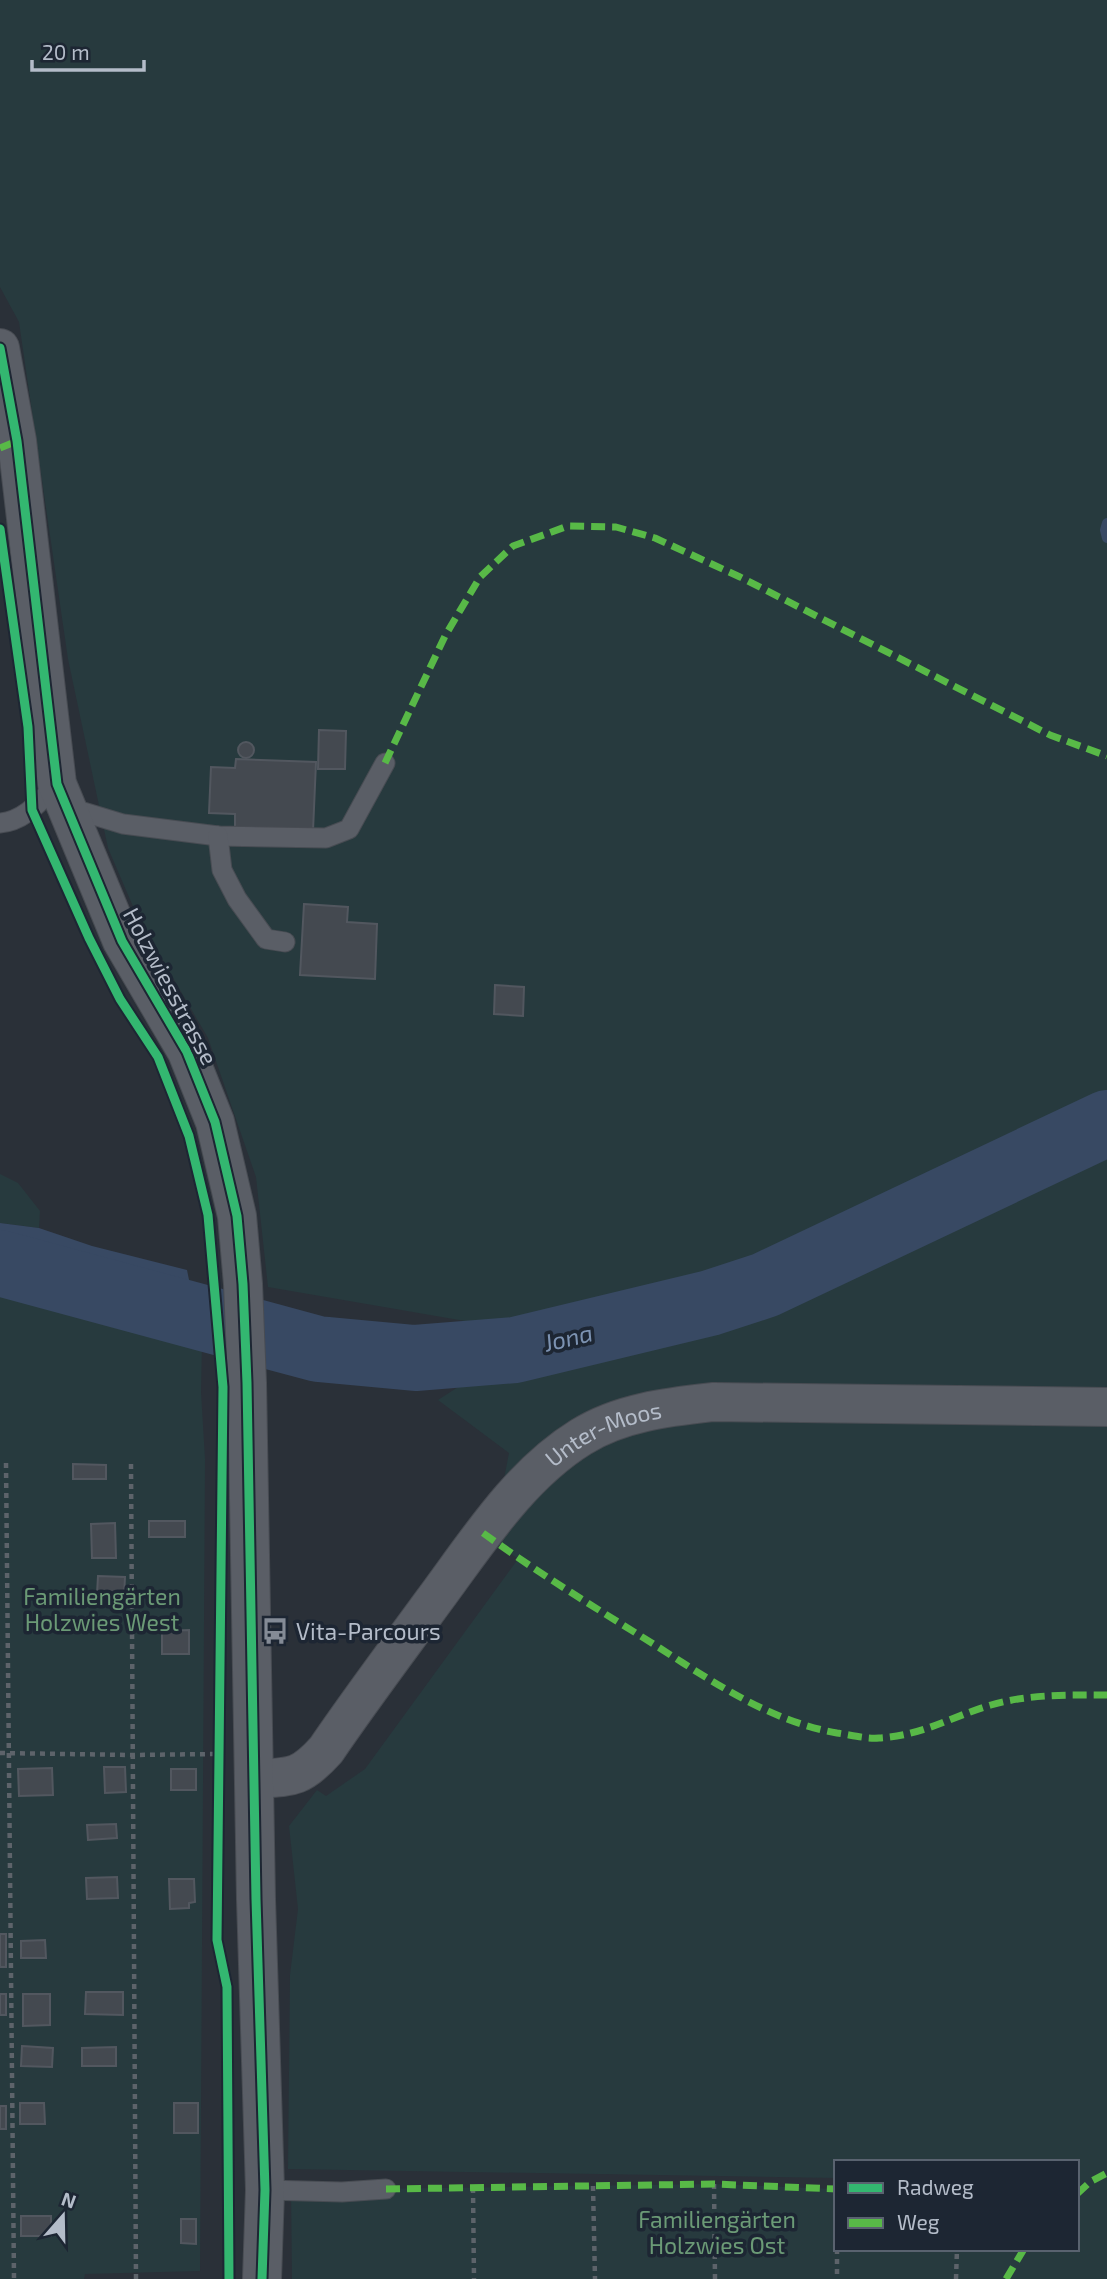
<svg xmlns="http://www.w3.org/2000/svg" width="1107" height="2279" viewBox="0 0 1107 2279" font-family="'Exo 2',sans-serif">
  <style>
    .green { fill: #273a3e }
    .water { fill: #384963 }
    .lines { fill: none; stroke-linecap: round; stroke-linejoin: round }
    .stream { stroke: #384963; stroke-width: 10 }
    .river { stroke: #384963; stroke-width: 66 }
    .building { fill: #444950; stroke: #52575f; stroke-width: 2 }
    .service-casing { stroke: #484c53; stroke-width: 21 }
    .minor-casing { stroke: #484c53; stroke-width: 40 }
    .tertiary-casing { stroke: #484c53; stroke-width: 40 }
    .path { stroke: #5d636a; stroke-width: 4.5; stroke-dasharray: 5 5; stroke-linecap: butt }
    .service { stroke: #5a5e66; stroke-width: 19 }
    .minor { stroke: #5a5e66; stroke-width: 38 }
    .tertiary { stroke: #5a5e66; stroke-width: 38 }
    .quiet { stroke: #58b947; stroke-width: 7; stroke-dasharray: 14 7; stroke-linecap: butt }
    .cycleway-casing { stroke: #1d2633; stroke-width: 13 }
    .cycleway { stroke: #33b770; stroke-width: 9 }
    .labels { text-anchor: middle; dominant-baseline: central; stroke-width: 7; stroke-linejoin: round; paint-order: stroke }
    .street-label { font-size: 23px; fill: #b4bcc9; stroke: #1d2633 }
    .park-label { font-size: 23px; fill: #6b9a76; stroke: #1d2633 }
    .poi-label { font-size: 23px; fill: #b4bcc9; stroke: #1d2633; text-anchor: start }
    .water-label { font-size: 24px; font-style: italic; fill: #7c92b1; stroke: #1d2633 }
  </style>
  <rect width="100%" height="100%" fill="#2a3038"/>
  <!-- green -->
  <g class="green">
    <polygon points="0,0 1107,0 1107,2279 292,2279 291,2190 714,2184 836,2189 836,2249 1077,2249 1077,2162 836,2162 836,2178 288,2169 290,1975 298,1909 289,1826 317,1790 326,1796 365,1769 518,1559 483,1533 497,1515 509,1453 438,1400 540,1334 268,1287 256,1177 208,1038 138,918 108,848 68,659 19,322 0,287"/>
    <polygon points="0,1174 18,1183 40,1211 39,1228 0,1223"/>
    <polygon points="0,1287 76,1299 202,1344 201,1392 205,1459 200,2271 85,2274 84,2279 0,2279"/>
  </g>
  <!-- water -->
  <polygon class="water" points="0,1223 39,1228 92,1246 187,1270 202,1344 76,1299 0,1287"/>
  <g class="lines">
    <!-- stream -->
    <polyline class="stream" points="1107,523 1105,530 1107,538"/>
    <!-- river -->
    <polyline class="river" points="0,1263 318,1349 415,1358 515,1350 710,1303 765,1285 1107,1123"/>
  </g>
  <!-- building -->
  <g class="building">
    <polygon points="319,730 346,731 345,769 318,769"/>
    <circle cx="246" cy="750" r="8"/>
    <polygon points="236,759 316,762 313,831 235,827 235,814 209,813 211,767 235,768"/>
    <polygon points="304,904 348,907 347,922 377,924 375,979 300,975"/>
    <polygon points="495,985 524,987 523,1016 494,1014"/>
    <polygon points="73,1464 106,1465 106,1479 73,1479"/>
    <rect x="149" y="1521" width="36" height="16"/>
    <polygon points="115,1523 116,1558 92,1558 91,1524"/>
    <polygon points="98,1576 125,1577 124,1596 97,1594"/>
    <polygon points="189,1630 189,1654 162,1654 162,1631"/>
    <polygon points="104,1767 125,1767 126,1792 105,1793"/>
    <polygon points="52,1768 53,1795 19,1796 18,1769"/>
    <rect x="171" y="1769" width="25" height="21"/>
    <polygon points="116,1824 117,1838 88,1840 87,1825"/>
    <polygon points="117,1877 118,1898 87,1899 86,1878"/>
    <polygon points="169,1879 194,1879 195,1902 189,1903 189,1908 170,1909"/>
    <rect x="0" y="1934" width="6" height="33"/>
    <polygon points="45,1940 46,1958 21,1958 21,1941"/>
    <polygon points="86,1992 123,1992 123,2015 85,2014"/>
    <rect x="0" y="1994" width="6" height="21"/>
    <polygon points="23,1994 50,1994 50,2025 23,2026"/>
    <polygon points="22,2046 53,2048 52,2067 21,2066"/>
    <polygon points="116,2047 116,2066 82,2066 82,2048"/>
    <polygon points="20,2103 44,2103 45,2124 20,2124"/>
    <rect x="174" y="2103" width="24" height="30"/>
    <rect x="0" y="2106" width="6" height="23"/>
    <rect x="21" y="2216" width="30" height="20"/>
    <polygon points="181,2219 196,2219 196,2244 181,2243"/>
  </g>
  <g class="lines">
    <defs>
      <g id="service">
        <polyline points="67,807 123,824 218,836 326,838 349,829 385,763"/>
        <path d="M0,823C25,821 41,800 57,784"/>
        <polyline points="218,836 222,870 237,899 266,939 285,942"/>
        <polyline points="265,2190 342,2192 386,2189"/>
      </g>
      <g id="minor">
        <path id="s1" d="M254,1779C291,1777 300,1779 326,1750C360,1700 397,1651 432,1603C476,1544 518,1476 581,1437C621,1412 669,1407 714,1402L1107,1407"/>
      </g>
      <polyline id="tertiary" points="0,348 17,441 57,784 122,941 187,1052 215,1122 237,1216 243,1284 247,1383 256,1899 265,2190 262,2279"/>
    </defs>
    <!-- service casing -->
    <use href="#service" class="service-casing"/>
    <!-- minor casing -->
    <use href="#minor" class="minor-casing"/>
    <!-- tertiary casing -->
    <use href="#tertiary" class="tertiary-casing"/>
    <!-- path -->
    <g class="path">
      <polyline points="6,1463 14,2279"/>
      <polyline points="131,1464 136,2279"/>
      <polyline points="0,1753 132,1755 216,1754"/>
      <polyline points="714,2184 715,2279"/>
      <polyline points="593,2186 595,2279"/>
      <polyline points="473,2188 474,2279"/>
      <polyline points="837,2249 837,2279"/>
      <polyline points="956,2279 957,2249"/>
    </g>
    <!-- service -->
    <use href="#service" class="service"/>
    <!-- minor -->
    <use href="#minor" class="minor"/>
    <!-- tertiary -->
    <use href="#tertiary" class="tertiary"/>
    <!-- quiet -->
    <g class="quiet">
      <polyline points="0,448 17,441"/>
      <polyline points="385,763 445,636 480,577 513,546 568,526 616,527 655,538 740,577 1050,735 1107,756"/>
      <path d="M483,1533C534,1570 586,1602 639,1635C702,1674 763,1720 837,1733C851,1735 866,1739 879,1738C925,1735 950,1717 991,1705C1029,1694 1068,1695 1107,1695"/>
      <polyline points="386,2189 714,2184 836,2189"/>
      <polyline points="1077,2194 1090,2182 1107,2173"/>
      <polyline points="1006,2279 1024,2249"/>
    </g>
    <defs>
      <g id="cycleway">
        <polyline points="0,348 17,441 57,784 122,941 187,1052 215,1122 237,1216 243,1284 247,1383 256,1899 265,2190 262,2279"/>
        <polyline points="0,529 28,727 32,810 89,938 120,999 158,1057 189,1136 208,1215 223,1387 217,1940 227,1987 229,2279"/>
      </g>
    </defs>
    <!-- cycleway casing -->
    <use href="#cycleway" class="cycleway-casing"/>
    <!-- cycleway -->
    <use href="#cycleway" class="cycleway"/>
  </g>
  <!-- icons -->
  <defs>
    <symbol id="bus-bare" viewBox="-9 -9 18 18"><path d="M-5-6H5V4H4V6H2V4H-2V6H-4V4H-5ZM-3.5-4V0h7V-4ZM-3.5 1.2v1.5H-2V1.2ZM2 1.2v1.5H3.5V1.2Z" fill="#848b96" stroke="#1d2633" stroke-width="2.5" paint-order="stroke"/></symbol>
  </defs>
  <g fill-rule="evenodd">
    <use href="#bus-bare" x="256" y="1612" width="38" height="38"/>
  </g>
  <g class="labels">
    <!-- street labels -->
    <g class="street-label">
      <text transform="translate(171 986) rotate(62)">Holzwiesstrasse</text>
      <text stroke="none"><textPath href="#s1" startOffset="509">Unter-Moos</textPath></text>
    </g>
    <!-- park labels -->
    <g class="park-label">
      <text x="102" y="1596">Familiengärten<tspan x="102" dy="26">Holzwies West</tspan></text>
      <text x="717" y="2219">Familiengärten<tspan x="717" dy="26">Holzwies Ost</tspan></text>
    </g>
    <!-- poi labels -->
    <g class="poi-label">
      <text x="296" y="1631">Vita-Parcours</text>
    </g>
    <!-- water labels -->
    <g class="water-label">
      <text transform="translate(568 1337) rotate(-13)">Jona</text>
    </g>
  </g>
  <!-- legend -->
  <rect x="834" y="2160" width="245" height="91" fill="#1d2633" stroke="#59626f" stroke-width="2"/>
  <rect x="848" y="2183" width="35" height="10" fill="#33b770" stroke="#59626f" stroke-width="2"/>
  <text x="897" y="2195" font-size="21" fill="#b4bcc9">Radweg</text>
  <rect x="848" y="2218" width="35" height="10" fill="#58b947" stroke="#59626f" stroke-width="2"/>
  <text x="897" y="2230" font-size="21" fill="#b4bcc9">Weg</text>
  <!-- north arrow -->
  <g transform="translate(63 2216) rotate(20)" stroke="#1d2633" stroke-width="5" paint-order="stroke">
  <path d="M0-5L12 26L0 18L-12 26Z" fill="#b4bcc9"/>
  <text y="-10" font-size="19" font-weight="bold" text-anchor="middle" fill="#b4bcc9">N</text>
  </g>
  <!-- scale -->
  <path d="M32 60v10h112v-10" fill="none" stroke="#b4bcc9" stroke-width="3.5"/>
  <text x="42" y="60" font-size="21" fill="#b4bcc9" stroke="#1d2633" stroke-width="5" paint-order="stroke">20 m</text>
</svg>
